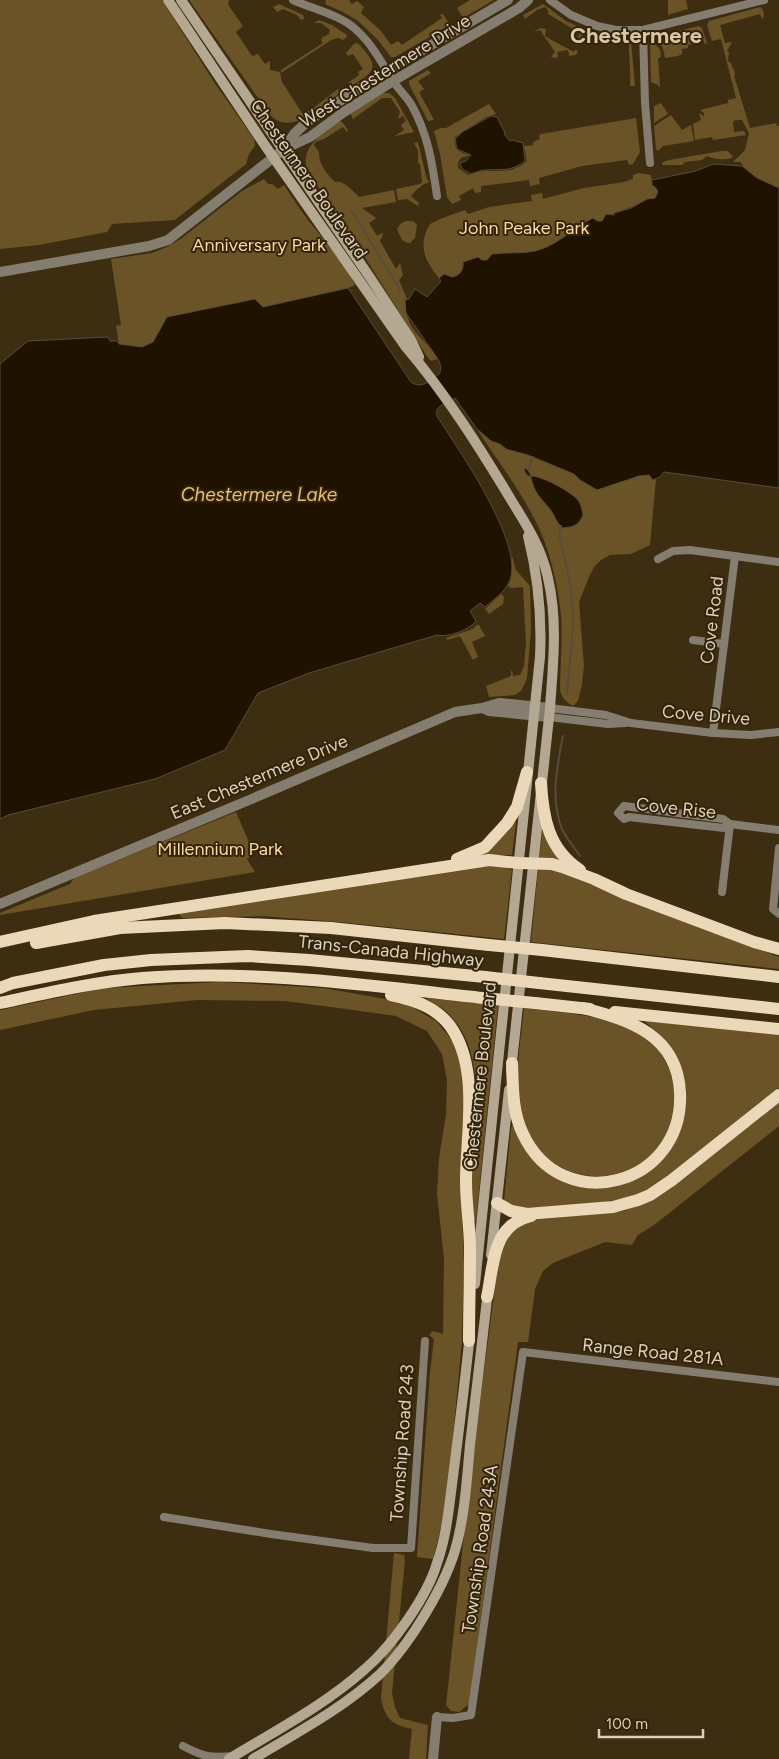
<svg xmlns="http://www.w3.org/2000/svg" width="779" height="1759" viewBox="0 0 779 1759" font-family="Figtree,sans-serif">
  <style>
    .green { fill: #6b5328 }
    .water { fill: #1f1300; stroke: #574c3a }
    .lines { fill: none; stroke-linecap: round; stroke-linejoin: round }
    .stream { stroke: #574c3a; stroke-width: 2 }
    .minor { stroke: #857d70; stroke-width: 8 }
    .tertiary { stroke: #857d70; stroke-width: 10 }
    .secondary { stroke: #b5a892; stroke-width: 10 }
    .trunk { stroke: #ead8b9; stroke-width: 12 }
    .trunk-bridge { stroke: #ead8b9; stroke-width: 12 }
    .labels { text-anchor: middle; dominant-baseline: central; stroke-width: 4; stroke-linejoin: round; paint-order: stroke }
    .street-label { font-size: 18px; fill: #dad0c0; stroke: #342407 }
    .park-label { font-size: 18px; fill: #fbd9a1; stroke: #342407 }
    .water-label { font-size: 19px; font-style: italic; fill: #e7be76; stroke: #342407 }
    .district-label { font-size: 22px; font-weight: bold; fill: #d9c6a5; stroke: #342407 }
  </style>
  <rect width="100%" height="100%" fill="#3e2e11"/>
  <!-- green -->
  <g class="green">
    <polygon points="0,0 162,0 214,82 254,139 255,146 249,154 246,164 175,220 112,224 107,232 39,245 0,249"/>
    <path d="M189,0H229L228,3L229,6L243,26L236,32L252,56L258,54L265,64L270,61V70L280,72L282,82L302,113L312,109L338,89L340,93C321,106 292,137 270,115Z"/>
    <polygon points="326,0 349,0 352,4 357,1 364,7 361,13 381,31 391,45 398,41 402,45 442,18 440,15 443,14 450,25 395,57 391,57 378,40 358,21 343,12 325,4"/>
    <polygon points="470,0 494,0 463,18 457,8"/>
    <polygon points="668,0 686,0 688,9 668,15"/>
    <polygon points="279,4 303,15 304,18 303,20 300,19 297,15 283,9 277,12 273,7"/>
    <polygon points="543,4 566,21 585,30 581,40 578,38 580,33 548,14 548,10 545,7 537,10 525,19 523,15"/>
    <path d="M760,7L763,10L764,16L762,19L760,14L720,25L725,43L732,42L727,51L729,52L728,61L731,63C732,68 735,70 735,75L734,76L750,128L776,123L777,126H779V188C766,182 746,176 741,162H733L745,150L749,133L742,120H735L733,122L734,132L744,131L746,135L713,140L712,137L695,140L693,124L701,120L699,113L704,116V113L700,110L728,103V100L736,98L721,39L712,41L707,25L709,21Z"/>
    <polygon points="319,20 332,25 347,35 347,37 343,40 338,38 331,40 281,73 281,70 323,43 321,40 323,37 329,34 330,30 321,23 314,23"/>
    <path d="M698,26L702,28L707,43L705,44L703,40L688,45V48L682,49V54L678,56L665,58C663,48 663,45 654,39L656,37Z"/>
    <polygon points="540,28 546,29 545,36 548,38 574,52 575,50 578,51 576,55 569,56 568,50 557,52 558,56 557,58 551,57 555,52 540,30 534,32"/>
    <path d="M596,32L624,37L631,41L635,86H630C631,72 629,59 629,44C625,40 599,37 592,37Z"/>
    <polygon points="650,40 660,49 661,57 658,58 660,87 659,87 658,85 651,82"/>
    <path d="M358,43C379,67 378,70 351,86L348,85V83L359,75L358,72L363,69L353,54L348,56L346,53L354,44Z"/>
    <polygon points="428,70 431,73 418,81 424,89 419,92 434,120 428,121 409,84 409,81"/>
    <polygon points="383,93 389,93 395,98 414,132 395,136 404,130 401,125 406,121 403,116 398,119 400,112 391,98 382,98 353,119 350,113"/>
    <polygon points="661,103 668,114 654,123 654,106"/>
    <path d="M489,104L496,114L486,117L455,137C453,149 459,153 470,155L461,158L458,162V168L468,175C475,174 481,170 488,171C503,171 515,172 527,161L524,146L533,145V142L540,139L539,136L541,134L636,118L640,152L633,164L629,165L627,160L582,166L539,178L540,184L530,186L529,180L481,186V192L475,193L473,188L459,196L461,200L452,204L447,197L440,154L434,131L441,128H446Z"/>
    <polygon points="671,115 682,130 691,125 694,141 663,146 658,151 656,149 654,126"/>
    <path d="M339,121L342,122L348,130L347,132L343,127L324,139L315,142L314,145L319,152C318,162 326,173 333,180C337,184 334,181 340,182C347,184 354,192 359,197L394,190L396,202L362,208L376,218L369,223L377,236L382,233L383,234L380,241L396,269L400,263L403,275L399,280L407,299L405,300C407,335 422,333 438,359L431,361L426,355L356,243L308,172C298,148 322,134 339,121Z"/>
    <polygon points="418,142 426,176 429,182 422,185 420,188 418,188 411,196 419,203 418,206 407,199 398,200 396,189 420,184 422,182 420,164 418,163 418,151 414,143"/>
    <path d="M722,151H728L733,157C728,161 713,159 707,156L702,160L685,162L682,165H662L663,162L669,160Z"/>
    <path d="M639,173L651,175L652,185C657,188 659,192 656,197L652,200L647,199C633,209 612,211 602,221H597L593,218C573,228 557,246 535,251C521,254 507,252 492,254L487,260H482L478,257L463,262L462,272C456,277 451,279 444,275L439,278C428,265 419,250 426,232C427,229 429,224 432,223C443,217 454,214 465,210L468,214L489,207L532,201L531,195L542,193L543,199L584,188L624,182L633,179V175Z"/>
    <path d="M264,179L268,184H272L278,189L284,185C294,200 304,216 316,230C330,248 345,264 355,285L348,288L262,307L255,299L167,317L153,342L142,348L119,344L116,326L121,325L111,259L152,253L167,247L182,238L242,191Z"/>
    <path d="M406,221H413L417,225L415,238L410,243C402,243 400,236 397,229L400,224Z"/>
    <path d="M477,429L491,441L500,444L506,449L528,455L574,474L580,480L597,489L639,476L649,475L653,479H656L650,545L631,554L610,555L601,560L594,567L589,577L579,602L584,666L582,684L578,701L573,706C566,702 563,699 560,691C560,666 563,640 561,615C558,587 552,559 541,533C526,497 498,462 477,429Z"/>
    <polygon points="512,556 516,570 530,586 531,629 527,679 521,691 515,695 489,697 486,686 511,676 511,671 512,671 513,676 520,675 524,666 526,642 523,587 511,588 507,585 510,582"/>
    <polygon points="501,594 504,597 503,604 489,614 485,609"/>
    <polygon points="477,625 479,625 485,636 472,642 478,657 473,660 460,636 447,640 446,638 473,629"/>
    <polygon points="236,812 254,854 247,859 255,872 0,915 0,913 70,884 74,878"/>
    <polygon points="516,822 512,855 482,855 483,853 513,823"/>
    <polygon points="543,828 562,861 539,859"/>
    <polygon points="495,864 512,870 504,939 339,922 262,916 182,918 179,915 181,913"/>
    <polygon points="547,868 571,875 610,892 779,957 779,969 531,942 538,870"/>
    <polygon points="221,982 323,988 403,1002 436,1021 455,1044 465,1075 461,1159 462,1216 464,1262 462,1340 450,1469 442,1524 433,1559 417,1557 430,1372 434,1339 429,1335 433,1331 443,1334 444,1258 437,1194 439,1158 446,1115 447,1080 442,1054 427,1031 396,1016 331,1007 285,1001 197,1000 94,1010 0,1030 0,1010 104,988"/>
    <path d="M426,998L498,1005L476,1221L472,1220C472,1205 470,1190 471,1174C472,1129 486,1068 460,1028C456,1022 448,1012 442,1008C436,1005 431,1003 426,998Z"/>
    <path d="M524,1008C558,1012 609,1015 638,1033C659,1046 671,1065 674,1089C685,1187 547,1212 521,1114C513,1080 521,1041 524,1008Z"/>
    <path d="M642,1018L779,1033V1088L658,1185L638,1194L618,1200L594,1203L532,1209L512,1208L504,1201L511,1128L514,1122C526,1158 539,1162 569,1182L651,1169L666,1155L680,1131L686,1107V1087L660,1037Z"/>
    <polygon points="779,1103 779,1126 654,1225 638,1235 632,1245 605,1242 553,1263 543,1271 535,1289 528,1342 518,1342 469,1704 459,1712 451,1711 446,1705 448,1687 470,1478 498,1265 501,1250 507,1236 518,1226 532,1220 624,1211 659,1196"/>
    <path d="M394,1553L404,1555L405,1560L392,1693L395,1707L400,1718L428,1725L426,1759H409L412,1729C391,1724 386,1720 381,1699Z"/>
  </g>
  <!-- water -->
  <g class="water">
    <path d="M491,116L497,117L505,133L504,134L510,141L512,140L523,143L525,161C504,177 492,164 471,174L462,169L460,163L466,161L471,155L457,149L455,139L462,132Z"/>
    <path d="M714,164L742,166L757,178L779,188V488L664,472L660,477L653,480L649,475L639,476L597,490L580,480L574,474L528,455L506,449L500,444L491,441L477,429L455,398C447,403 434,405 437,416C457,448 527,546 509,582C505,592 493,600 485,607L480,603L470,611L476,621C469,630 448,638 437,635L309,673L258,693L225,750L155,779L8,815L0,819V364L28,341L108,337L110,341H117L119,344L142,347L153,342L167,317L255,299L263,307L348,288L411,382C422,390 431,380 440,373L441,367L438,359L406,313L405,300L409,299L415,289L427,297L441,281L439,278L444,274L453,277C460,275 464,270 463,262L478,257L482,260H487L492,254C507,252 521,254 535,251C557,246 573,228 593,218L597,221H602L606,214L614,215V213L631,208L647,199L655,198L658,192L656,188L652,185V180C665,177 678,175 691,172C699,171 706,166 714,164Z"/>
    <path d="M525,468L528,470L531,476C542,476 570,491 578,500C581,504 582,510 583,515C579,525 574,527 563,528C556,523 555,515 549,508C540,497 534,493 531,477L527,475L524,470Z"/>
  </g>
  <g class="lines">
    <!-- stream -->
    <g class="stream">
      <polyline points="352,211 400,290"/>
      <polyline points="528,470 533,457"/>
      <path d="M561,526L559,535C566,562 573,591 573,619C573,645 568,670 567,696"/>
      <path d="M563,736C557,766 550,799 562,829C566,838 574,847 580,856"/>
    </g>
    <!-- minor -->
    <g class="minor">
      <path d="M293,0C313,9 336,14 353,27C371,42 380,60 392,79C397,88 405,95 411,104C428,134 432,162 437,196"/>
      <polyline points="550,0 571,15 597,26 616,30 643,30 764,0"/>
      <polyline points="643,30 645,103 650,163"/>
      <polyline points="658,559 673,551 690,550 779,562"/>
      <polyline points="693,640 724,644"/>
      <polyline points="550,708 606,715 631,723 713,733 751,735 779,732"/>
      <polyline points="549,717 608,724 626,723"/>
      <polyline points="713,733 735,556"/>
      <polyline points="730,824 724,828 629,817 624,819 618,813 624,806 723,819 730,824 779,830"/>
      <polyline points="779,848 773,909 779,914"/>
      <polyline points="722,892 730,824"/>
      <polyline points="164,1517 271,1534 373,1548 411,1548 425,1341"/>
      <polyline points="437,1717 453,1718 471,1715 523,1352 779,1382"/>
      <path d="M183,1746C204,1757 210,1758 234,1756"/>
    </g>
    <!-- tertiary -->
    <g class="tertiary">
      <polyline points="284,149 310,137 344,112 393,81 519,8 528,0"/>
      <polyline points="0,272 149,246 168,240 283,150 295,133 308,121 387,71 508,0"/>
      <polyline points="483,708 489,711 549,717"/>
      <polyline points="0,904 254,798 455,712 482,708 499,703 550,708"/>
      <polyline points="433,1759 437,1717"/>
    </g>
    <!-- secondary -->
    <g class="secondary">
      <path d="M168,0L264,144L405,346C446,394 480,448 513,503C528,527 542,550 548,578C558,621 553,665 550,708L511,1071"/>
      <polyline points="181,0 371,279 411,340 419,357"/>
      <polyline points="491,1255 509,1090"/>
      <path d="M475,1284L540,657C542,615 538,576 528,536"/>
      <path d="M229,1759C275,1731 325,1705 365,1669C392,1646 427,1597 437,1563C447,1535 449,1506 453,1477C459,1429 465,1382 470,1334"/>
      <path d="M253,1759C296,1733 342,1709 379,1675C409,1646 447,1584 457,1543C465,1512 467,1477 470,1445C476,1394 482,1343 488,1291"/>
    </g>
    <!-- trunk -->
    <g class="trunk">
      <path d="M541,783C543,817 548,849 580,870"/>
      <polyline points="457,859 485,847 507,823 517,807 527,772"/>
      <polyline points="0,942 94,921 489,860 518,863 552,864 562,867 594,879 626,894 754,942 779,949"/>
      <polyline points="36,943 120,928 225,923 331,928 489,945"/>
      <polyline points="542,950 779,977"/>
      <polyline points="539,983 779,1009"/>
      <polyline points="0,988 13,983 104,965 151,960 248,956 309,960 485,977"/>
      <path d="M391,995C416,1000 441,1009 454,1032C479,1074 466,1134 466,1181C466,1204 470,1227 470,1250C470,1280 469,1311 469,1341"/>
      <path d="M0,1003C47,993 94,982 142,978C254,969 372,986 483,998"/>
      <polyline points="535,1003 590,1009"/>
      <polyline points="615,1012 779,1029"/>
      <path d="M512,1063C513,1087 512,1112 523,1134C562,1218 685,1186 680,1092C677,1035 630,1020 583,1008"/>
      <polyline points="497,1203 511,1211 527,1214 613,1207 638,1200 650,1195 672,1180 779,1095"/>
      <path d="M487,1297C494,1264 492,1225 531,1216"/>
    </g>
    <!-- trunk-bridge -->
    <g class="trunk-bridge">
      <polyline points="489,945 542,950"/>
      <polyline points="485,977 539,983"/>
      <polyline points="483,998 535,1003"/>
    </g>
  </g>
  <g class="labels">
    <!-- street labels -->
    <g class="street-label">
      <text transform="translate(385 71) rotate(-32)">West Chestermere Drive</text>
      <text transform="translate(309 179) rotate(55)">Chestermere Boulevard</text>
      <text transform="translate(712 620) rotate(-83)">Cove Road</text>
      <text transform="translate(706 715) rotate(5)">Cove Drive</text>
      <text transform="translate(259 777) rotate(-23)">East Chestermere Drive</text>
      <text transform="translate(676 808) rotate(6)">Cove Rise</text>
      <text transform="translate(391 951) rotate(6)">Trans-Canada Highway</text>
      <text transform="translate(480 1076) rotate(-84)">Chestermere Boulevard</text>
      <text transform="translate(653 1352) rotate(6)">Range Road 281A</text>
      <text transform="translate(402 1443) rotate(-86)">Township Road 243</text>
      <text transform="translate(480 1549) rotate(-82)">Township Road 243A</text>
    </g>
    <!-- park labels -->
    <g class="park-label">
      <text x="524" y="228">John Peake Park</text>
      <text x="259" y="245">Anniversary Park</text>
      <text x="220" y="849">Millennium Park</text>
    </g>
    <!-- water labels -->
    <g class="water-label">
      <text x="259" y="494">Chestermere Lake</text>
    </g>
    <!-- district labels -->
    <g class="district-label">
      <text x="636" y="35">Chestermere</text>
    </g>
  </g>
  <!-- scale -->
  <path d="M599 1729v8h104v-8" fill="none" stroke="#dad0c0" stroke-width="2.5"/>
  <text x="606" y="1729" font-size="15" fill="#dad0c0" stroke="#342407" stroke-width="4" paint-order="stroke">100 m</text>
</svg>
